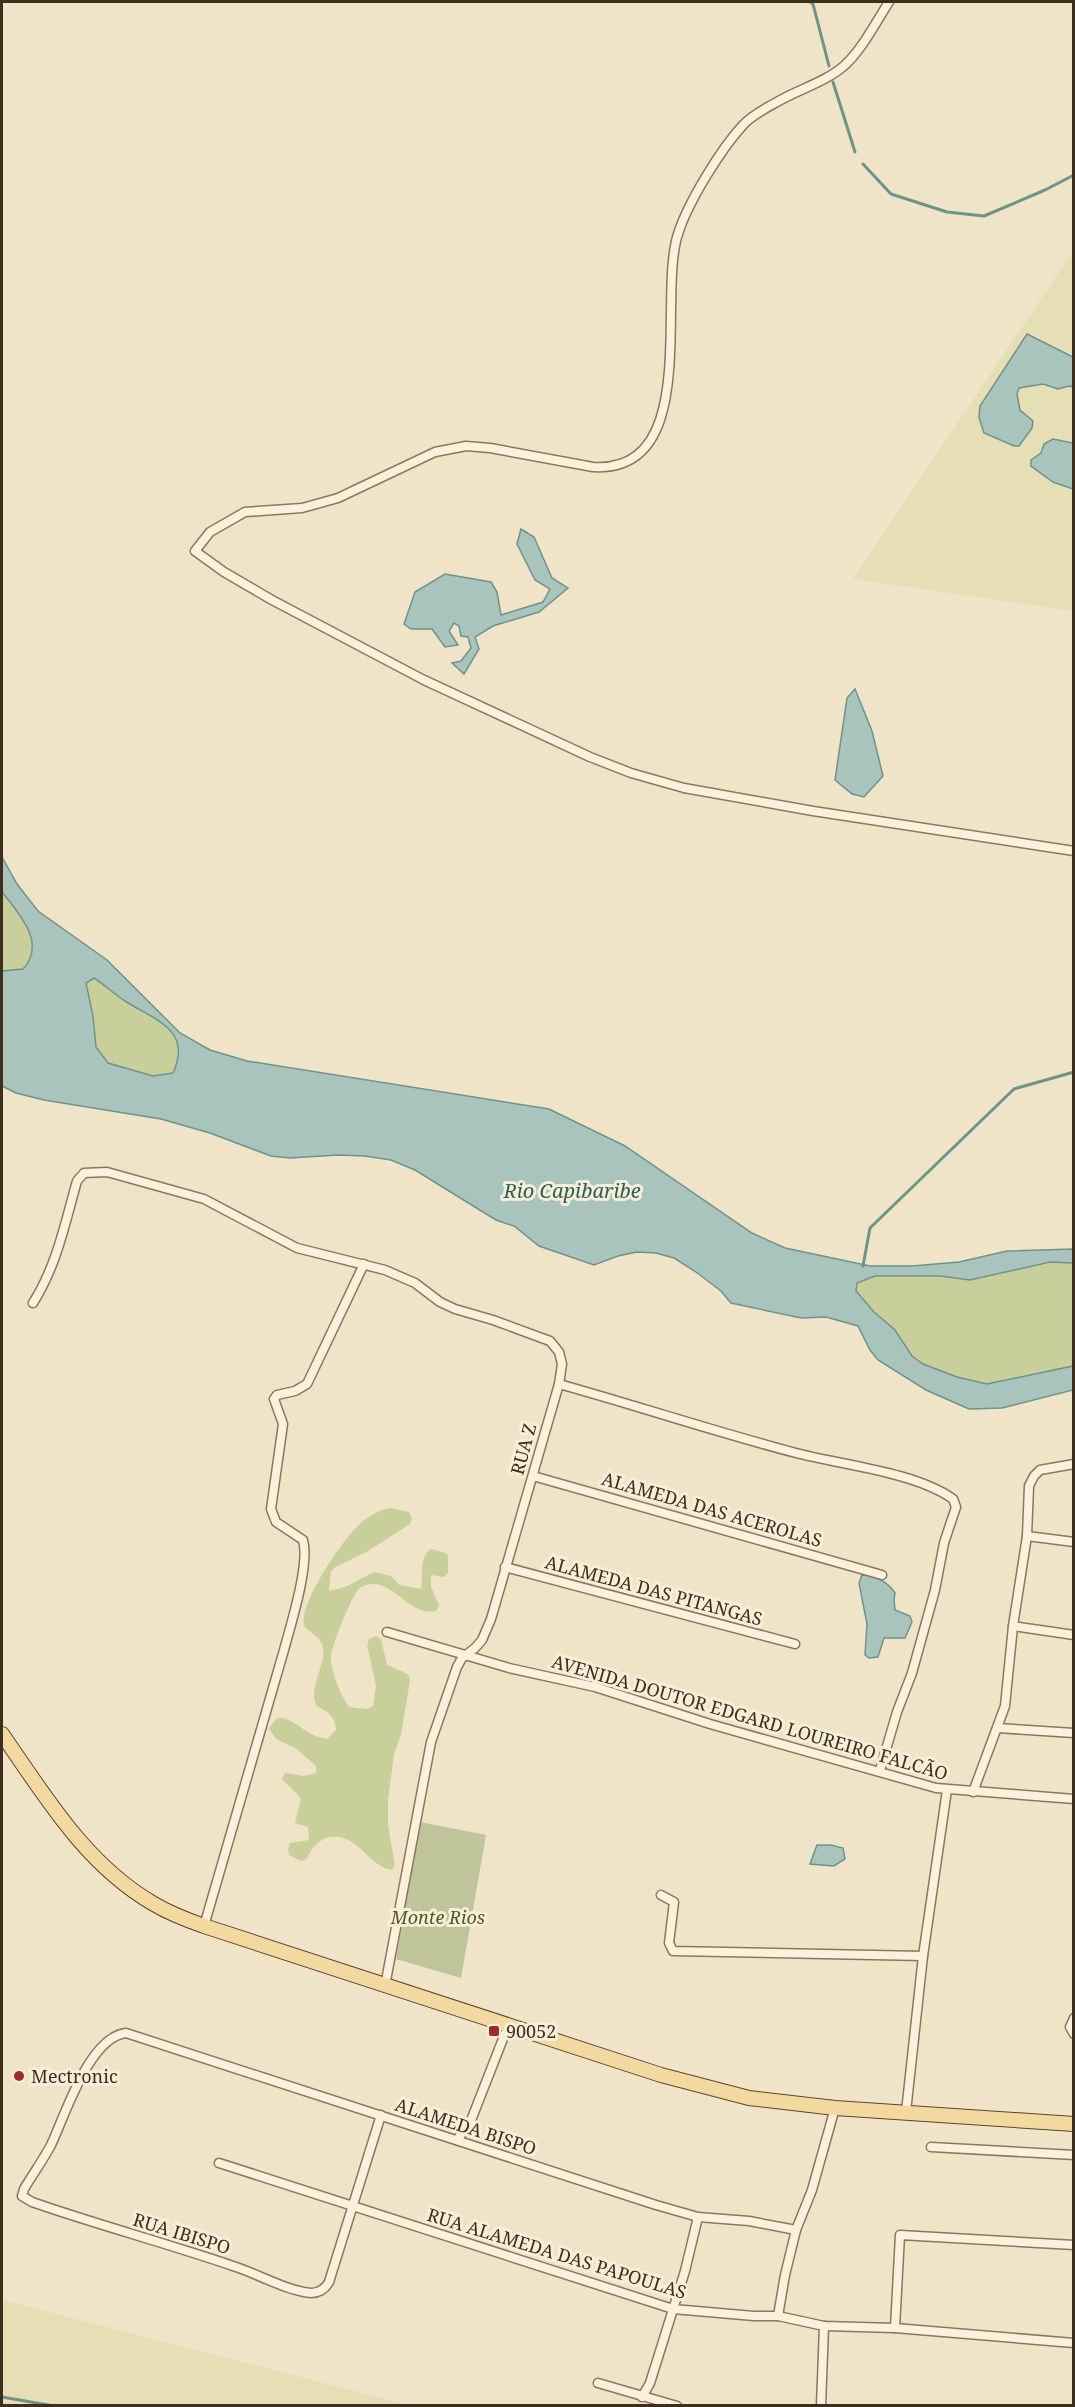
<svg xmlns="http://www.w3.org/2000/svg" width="1075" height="2407" viewBox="0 0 1075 2407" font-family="'Noto Serif',serif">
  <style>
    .farmland { fill: #e6deb5 }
    .green { fill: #c9cf9b }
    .cemetery { fill: #bfc49a }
    .water { fill: #a9c4bc; stroke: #6f938a; stroke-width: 1.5; fill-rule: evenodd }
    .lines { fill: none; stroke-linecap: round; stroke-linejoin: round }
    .stream { stroke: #6f938a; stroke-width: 3 }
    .street-casing { stroke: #8d765c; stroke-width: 11 }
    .primary-casing { stroke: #5b4430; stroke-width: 16 }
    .street { stroke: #faf1dc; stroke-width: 8 }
    .primary { stroke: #f3d9a0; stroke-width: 14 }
    .poi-dot { fill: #9e2a2b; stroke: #f7eed8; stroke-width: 2 }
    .labels { text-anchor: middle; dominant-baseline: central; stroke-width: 6; stroke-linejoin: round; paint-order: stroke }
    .street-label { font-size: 18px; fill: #3d2e20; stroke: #f7eed8 }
    .park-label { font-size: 18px; font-style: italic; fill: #4d5a26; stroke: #f7eed8 }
    .poi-label { font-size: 18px; fill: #3d2e20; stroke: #f7eed8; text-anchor: start }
    .water-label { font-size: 20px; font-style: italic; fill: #2f5d5a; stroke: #f7eed8 }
  </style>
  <rect width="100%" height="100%" fill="#f0e4c8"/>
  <!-- farmland -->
  <g class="farmland">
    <polygon points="1073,251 1073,611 853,579"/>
    <polygon points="2,2300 409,2405 2,2405"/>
  </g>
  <!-- green -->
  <g class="green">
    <path d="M2,892C20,913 47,944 23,969L2,971Z"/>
    <path d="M94,978C105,985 114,994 125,1001C155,1020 193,1029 173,1073L153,1076L108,1063L96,1047L93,1016L86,983Z"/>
    <polygon points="1050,1262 1073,1263 1073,1366 986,1384 957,1377 923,1364 912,1356 895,1330 874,1312 856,1291 857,1283 875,1276 940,1276 970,1280"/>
    <path d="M391,1508L409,1512L412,1518L410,1524L368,1551L336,1567L331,1571L329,1590C345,1590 359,1579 374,1572L391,1576L400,1585L421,1589C424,1575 418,1557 431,1549L443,1552L448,1555V1573L444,1577L431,1575V1587L439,1605L436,1611C406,1617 391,1572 361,1587C353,1591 330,1650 331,1659C332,1674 340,1694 349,1707L367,1709L373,1706L376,1686L367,1645L369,1639L376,1636L381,1639L387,1665L408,1674L410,1680L401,1735L394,1754L388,1800V1825L395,1865L392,1870C367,1866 359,1833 330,1837C319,1839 311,1848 307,1859L301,1861L289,1855L288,1849L290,1843L309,1840L308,1827L295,1823L301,1798L282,1779L285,1773L304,1776L316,1773V1766L295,1748L276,1739L269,1728L277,1718C294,1716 305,1737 327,1739L336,1730C336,1718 328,1710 317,1707C306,1686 331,1660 321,1642C318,1636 309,1632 304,1626C298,1604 344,1537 362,1522C369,1516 381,1509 391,1508Z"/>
  </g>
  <!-- cemetery -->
  <polygon class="cemetery" points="420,1822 486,1835 461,1978 396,1959"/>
  <!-- water -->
  <g class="water">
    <polygon points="1027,334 1073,357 1073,387 1069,386 1058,389 1043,384 1019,388 1017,394 1020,410 1033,421 1032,428 1019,446 1014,446 984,433 979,418 980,406"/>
    <polygon points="1053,439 1073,443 1073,489 1053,482 1031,466 1031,460 1041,453 1044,444"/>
    <polygon points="521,529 534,537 552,578 568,588 539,612 493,626 475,637 479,649 464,674 452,663 461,661 471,648 468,637 461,636 459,626 454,623 449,631 458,645 445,647 432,629 411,629 404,624 415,592 445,574 491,582 497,592 501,615 543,602 550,589 535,580 517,544"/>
    <polygon points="855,689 872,731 883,776 864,797 852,794 835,780 847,698"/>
    <path d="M2,857L17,884L38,911L107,960L180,1033L210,1050L247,1061L549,1109L625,1146L752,1233L785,1248L870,1266H912L959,1262L1007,1251L1073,1249V1263L1050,1262L970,1280L940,1276H875L857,1283L856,1291L874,1312L895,1330L912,1356L923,1364L957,1377L987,1384L1073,1366V1390L1002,1408L969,1409L926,1390L878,1360L870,1350L858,1326L826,1317L801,1318L731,1303L721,1291L696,1272L674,1258L656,1253L637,1252L618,1256L594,1265L539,1246L514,1226L496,1220L415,1170L391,1160L365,1156L338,1155L290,1158L271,1156L210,1133L161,1119L44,1100L16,1093L2,1086V971L23,969C47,944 19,913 2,892ZM94,978C105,985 114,994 125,1001C154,1020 193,1029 173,1073L153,1076L108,1063L96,1047L93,1016L86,983Z"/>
    <path d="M862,1575C875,1575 888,1582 895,1593L894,1600L895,1610L910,1616L912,1622L905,1638H884L878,1657L869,1658L865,1655L867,1624L859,1583Z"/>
    <polygon points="817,1845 831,1845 843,1848 845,1859 834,1866 810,1864"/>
  </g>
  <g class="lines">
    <!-- stream -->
    <g class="stream">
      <polyline points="810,2 813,4 829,66"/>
      <polyline points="833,82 855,152"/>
      <polyline points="863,164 891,194 947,212 984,216 1045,190 1074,175"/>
      <polyline points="863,1266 870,1228 1014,1089 1074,1072"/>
      <polyline points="2,2397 54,2406"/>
    </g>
    <defs>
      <g id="street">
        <path d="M889,2C876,22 863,48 845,65C826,82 799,89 777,102C766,108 752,115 743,125C721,149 688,202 678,234C657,297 702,473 593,467L490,448L466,446L435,452L338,498L302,508L245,512L210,532L195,551L224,572L272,600L424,680L590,757L631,773L684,788L813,811L1074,851"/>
        <path d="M33,1303C57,1265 65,1223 77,1181L84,1173L107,1172L204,1199L297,1248L385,1270L415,1283L440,1302L455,1309L493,1320L550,1341L559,1352L562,1364L559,1384L491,1619L482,1640L475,1648L462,1658L457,1667L431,1742L385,1986"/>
        <path d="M559,1384C638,1406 716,1432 796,1453C842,1465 915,1472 953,1499L956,1507L944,1543L935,1590L912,1673L897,1712L880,1770"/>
        <polyline points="533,1476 882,1575"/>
        <polyline points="1027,1536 1074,1542"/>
        <polyline points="505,1567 795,1644"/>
        <polyline points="1013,1626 1074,1635"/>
        <polyline points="387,1632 509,1668 595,1687 710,1724 936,1788 1074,1799"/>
        <polyline points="997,1728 1074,1733"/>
        <polyline points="973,1792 1005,1706 1013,1626 1027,1536 1029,1486 1034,1476 1040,1470 1074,1464"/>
        <polyline points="661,1895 674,1902 669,1943 673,1951 923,1956"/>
        <path d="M204,1926L284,1650C291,1624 310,1564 303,1540L276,1522L271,1509L283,1424L274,1399L277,1395L295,1391L307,1384L364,1264"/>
        <polyline points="1074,2018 1070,2027 1074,2034"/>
        <polyline points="906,2112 923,1956 947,1790"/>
        <path d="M381,2115L329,2282C325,2289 319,2293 311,2293C287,2291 256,2273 233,2266C166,2243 98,2225 32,2202L22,2196L24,2189C33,2174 43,2160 51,2145C65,2116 89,2037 126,2033L656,2205L698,2217L749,2221L796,2230"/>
        <polyline points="457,2140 470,2123 508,2026"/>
        <polyline points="931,2147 1074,2155"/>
        <polyline points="219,2163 673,2309 754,2316 778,2316 824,2326 895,2328 1074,2343"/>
        <polyline points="778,2316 785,2275 796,2230 812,2190 835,2108"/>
        <polyline points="895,2328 900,2235 1074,2245"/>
        <polyline points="598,2383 677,2406"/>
        <polyline points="642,2397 650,2383 685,2271 698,2217"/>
        <polyline points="821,2406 824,2326"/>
      </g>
      <path id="primary" d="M2,1734C45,1796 86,1865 154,1904C169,1913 187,1920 204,1926L661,2075L749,2098L835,2108L1074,2124"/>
    </defs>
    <!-- street casing -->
    <use href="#street" class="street-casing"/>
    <!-- primary casing -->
    <use href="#primary" class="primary-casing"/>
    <!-- street -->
    <use href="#street" class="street"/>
    <!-- primary -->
    <use href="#primary" class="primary"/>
  </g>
  <!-- markers -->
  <g class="poi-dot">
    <rect x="488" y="2025" width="12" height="12" rx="3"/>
    <circle cx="19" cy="2076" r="6"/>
  </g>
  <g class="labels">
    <!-- street labels -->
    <g class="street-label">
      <text transform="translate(523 1449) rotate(-75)">RUA Z</text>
      <text transform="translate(712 1509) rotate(16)">ALAMEDA DAS ACEROLAS</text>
      <text transform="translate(654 1590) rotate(15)">ALAMEDA DAS PITANGAS</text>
      <text transform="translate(750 1717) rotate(16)">AVENIDA DOUTOR EDGARD LOUREIRO FALCÃO</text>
      <text transform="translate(466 2126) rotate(18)">ALAMEDA BISPO</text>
      <text transform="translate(182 2233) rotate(17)">RUA IBISPO</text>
      <text transform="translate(557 2253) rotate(17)">RUA ALAMEDA DAS PAPOULAS</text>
    </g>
    <!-- park labels -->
    <g class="park-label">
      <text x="438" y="1917">Monte Rios</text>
    </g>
    <!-- poi labels -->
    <g class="poi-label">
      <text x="506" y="2031">90052</text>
      <text x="31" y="2076">Mectronic</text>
    </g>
    <!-- water labels -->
    <g class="water-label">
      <text x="572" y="1190">Rio Capibaribe</text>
    </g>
  </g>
  <!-- border -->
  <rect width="1075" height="2407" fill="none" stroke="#3d2e20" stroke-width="6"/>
</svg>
